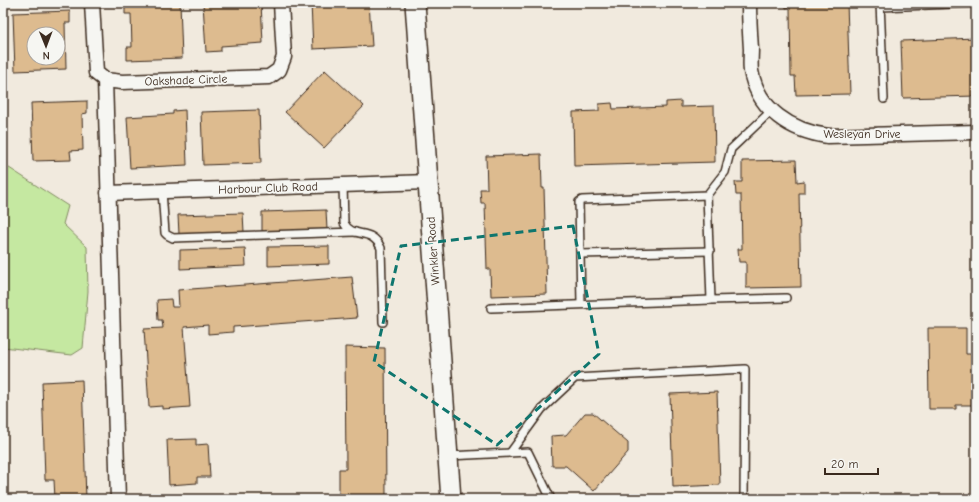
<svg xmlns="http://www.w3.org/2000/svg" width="979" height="502" viewBox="0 0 979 502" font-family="'Comic Neue',sans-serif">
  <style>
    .green { fill: #c5e8a1; stroke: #808960 }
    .building { fill: #ddbb8f; stroke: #3b2a1e; fill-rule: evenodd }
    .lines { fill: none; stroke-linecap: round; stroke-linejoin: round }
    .lane-casing { stroke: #3b2a1e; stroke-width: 10 }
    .street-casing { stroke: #3b2a1e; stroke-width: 17 }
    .secondary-casing { stroke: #3b2a1e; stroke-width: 22 }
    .lane { stroke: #f6f6f2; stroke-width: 7 }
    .street { stroke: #f6f6f2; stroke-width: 14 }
    .secondary { stroke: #f6f6f2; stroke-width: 19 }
    .marked { fill: none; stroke: #0f766e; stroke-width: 3; stroke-dasharray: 8 5; stroke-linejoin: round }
    .labels { text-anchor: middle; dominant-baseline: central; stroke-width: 3.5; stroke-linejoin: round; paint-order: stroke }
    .street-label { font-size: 12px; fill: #3b2a1e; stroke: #f6f6f2 }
  </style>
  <rect width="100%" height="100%" fill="#f1eade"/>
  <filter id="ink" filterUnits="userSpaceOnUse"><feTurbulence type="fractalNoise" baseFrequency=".025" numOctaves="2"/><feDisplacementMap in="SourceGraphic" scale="8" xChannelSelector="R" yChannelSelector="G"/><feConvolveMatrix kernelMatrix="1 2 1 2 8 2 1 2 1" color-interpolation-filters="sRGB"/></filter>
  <g filter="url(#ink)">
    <!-- green -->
    <polygon class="green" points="3,164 68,206 63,224 87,247 88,291 83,348 72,355 3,347"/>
    <!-- building -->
    <g class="building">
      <polygon points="125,3 180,3 182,58 127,60 127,47 132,47 131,14 125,14"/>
      <polygon points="203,3 261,3 263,43 221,46 221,51 206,52"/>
      <polygon points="311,3 369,3 372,46 313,49"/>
      <polygon points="785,3 847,3 850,94 796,95 795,76 791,76 790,7 786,8"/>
      <path d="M70,11V23H65L66,69L15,71L13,13ZM34,34H58V58H34Z"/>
      <polygon points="976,38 976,96 903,98 901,41"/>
      <polygon points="325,70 364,106 324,148 285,112"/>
      <polygon points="87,101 87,113 82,114 83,150 70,151 71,160 33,161 31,103"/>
      <polygon points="681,101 681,107 714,106 715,162 574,166 573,112 599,111 599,104 612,103 613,109 666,107 666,102"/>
      <polygon points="185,110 187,165 130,168 127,117 173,114 173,111"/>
      <polygon points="259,110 261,163 203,165 201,112"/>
      <polygon points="541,154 542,188 544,188 547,294 491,296 490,269 487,269 485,203 481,203 480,189 487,189 486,156"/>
      <polygon points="796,160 797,182 804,181 804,193 799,193 801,287 746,288 746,262 739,262 738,249 742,249 741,195 736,195 735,182 742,182 742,161"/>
      <polygon points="326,210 327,230 262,231 262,212"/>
      <polygon points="243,213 244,232 179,234 178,215"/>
      <polygon points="329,246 329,264 268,266 268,247"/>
      <polygon points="245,248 246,266 180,269 180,250"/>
      <polygon points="352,277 357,318 233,327 233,332 208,334 208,325 184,327 190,407 162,409 162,406 149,407 144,329 163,328 162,320 158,320 157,300 171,299 172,307 179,307 178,290"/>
      <polygon points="928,328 966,328 966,354 976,354 976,405 956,405 956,409 929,409"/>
      <polygon points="345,347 385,348 386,499 348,499 348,495 339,495 339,469 346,469"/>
      <polygon points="82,380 86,499 55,499 54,480 45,480 42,382"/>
      <polygon points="717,392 720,485 673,487 670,394"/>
      <polygon points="585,413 593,413 628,443 628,452 594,491 566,466 552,466 551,436 566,435"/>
      <polygon points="196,439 196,445 208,444 210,477 197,477 197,483 169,485 167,440"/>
    </g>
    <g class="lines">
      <defs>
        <g id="lane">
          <polyline points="880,3 884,99"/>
          <polyline points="881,7 976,3"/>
          <polyline points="771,111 731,149 725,172 707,195 711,300 786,298"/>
          <path d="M343,185L344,223C353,240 371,226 381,248L383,322"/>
          <polyline points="162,191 165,233 167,235 173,238 355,232"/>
          <polyline points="580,254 710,251"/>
          <polyline points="581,304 579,202 582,200 707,195"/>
          <polyline points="491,308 711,300"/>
          <polyline points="510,453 542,409 575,378 745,369 744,499"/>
          <polyline points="448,456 528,452 551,499"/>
        </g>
        <g id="street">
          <polyline points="92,3 96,73 105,80 122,82 269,77 279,70 284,57 281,3"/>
          <path d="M749,3C749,18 750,34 751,49C751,56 750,64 751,71C758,110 791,131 828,136L976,132"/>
          <polyline points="105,80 118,499"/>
          <polyline points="108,193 428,182"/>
        </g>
        <polyline id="secondary" points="415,3 451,499"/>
      </defs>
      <!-- lane casing -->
      <use href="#lane" class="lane-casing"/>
      <!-- street casing -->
      <use href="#street" class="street-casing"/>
      <!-- secondary casing -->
      <use href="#secondary" class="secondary-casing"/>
      <!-- lane -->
      <use href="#lane" class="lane"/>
      <!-- street -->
      <use href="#street" class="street"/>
      <!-- secondary -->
      <use href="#secondary" class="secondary"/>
    </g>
  </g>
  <!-- marked area -->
  <path class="marked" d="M573,226L599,354L497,445L374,362L401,246Z"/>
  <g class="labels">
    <!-- street labels -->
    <g class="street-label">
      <text transform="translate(186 80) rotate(-2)">Oakshade Circle</text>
      <text x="862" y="134">Wesleyan Drive</text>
      <text transform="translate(268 188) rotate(-2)">Harbour Club Road</text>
      <text transform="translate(433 251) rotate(-94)">Winkler Road</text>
    </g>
  </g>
  <!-- margin -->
  <rect width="979" height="502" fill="none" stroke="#f6f6f2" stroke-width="16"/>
  <rect x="8" y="8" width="963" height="486" fill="none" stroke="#3b2a1e" stroke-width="1.5" filter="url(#ink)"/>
  <!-- north arrow -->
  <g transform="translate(46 46) rotate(179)"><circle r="19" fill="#f6f6f2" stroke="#aba49d"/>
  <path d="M0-3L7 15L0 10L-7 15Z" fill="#3b2a1e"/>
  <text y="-6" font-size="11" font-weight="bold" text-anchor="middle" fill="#3b2a1e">N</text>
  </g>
  <!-- scale -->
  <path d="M825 468v6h53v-6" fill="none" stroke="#3b2a1e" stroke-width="2"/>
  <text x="831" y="468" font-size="12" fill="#3b2a1e" stroke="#f6f6f2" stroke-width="3" paint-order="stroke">20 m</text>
</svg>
